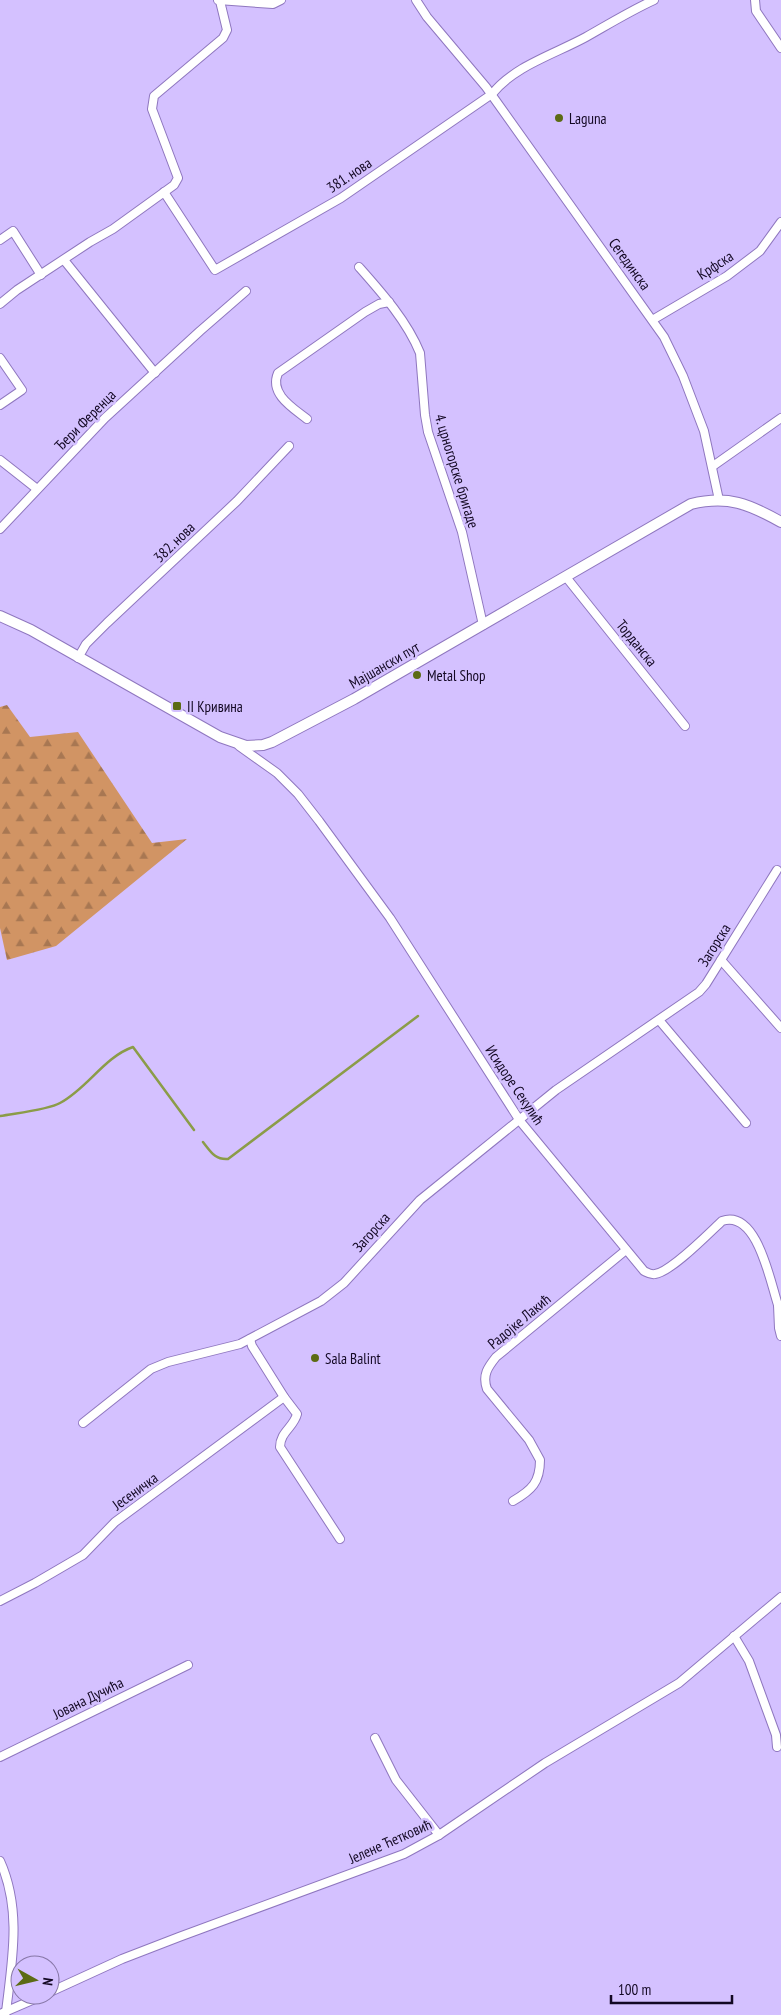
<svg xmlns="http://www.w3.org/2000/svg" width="781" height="2015" viewBox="0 0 781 2015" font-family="'PT Sans Narrow',sans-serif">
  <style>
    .forest { fill: url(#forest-firs) }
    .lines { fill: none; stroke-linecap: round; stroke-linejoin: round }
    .stream { stroke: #8b9c48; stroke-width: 2.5 }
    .minor-casing { stroke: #8f77bf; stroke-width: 10 }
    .tertiary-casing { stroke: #8f77bf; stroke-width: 12 }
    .minor { stroke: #fff; stroke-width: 8 }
    .tertiary { stroke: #fff; stroke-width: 10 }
    .poi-dot { fill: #5c6b14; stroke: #d4c1ff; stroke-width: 2 }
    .labels { text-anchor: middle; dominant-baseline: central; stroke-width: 5; stroke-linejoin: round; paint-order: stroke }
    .poi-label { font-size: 15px; fill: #130823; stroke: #d4c1ff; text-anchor: start }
    .street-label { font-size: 15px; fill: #130823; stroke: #d4c1ff }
  </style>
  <defs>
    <pattern id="forest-firs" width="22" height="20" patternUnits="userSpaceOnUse" patternTransform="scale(1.25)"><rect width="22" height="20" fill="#d19464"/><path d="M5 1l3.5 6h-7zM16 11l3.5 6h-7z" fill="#a87752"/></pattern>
  </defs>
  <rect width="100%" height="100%" fill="#d4c1ff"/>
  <!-- forest -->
  <polygon class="forest" points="7,705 30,737 78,732 152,843 187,839 56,946 7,960 0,928 0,707"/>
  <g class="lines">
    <!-- stream -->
    <g class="stream">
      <path d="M0,1116C16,1113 48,1110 60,1103C88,1088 104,1057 133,1047L194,1130"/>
      <path d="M203,1142C211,1152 215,1160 228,1159L418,1016"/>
    </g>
    <defs>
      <g id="minor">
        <polyline points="218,0 273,4 281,0"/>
        <polyline points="416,0 427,17 486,87 664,337 683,376 704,431 719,500"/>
        <polyline points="755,0 756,11 781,48"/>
        <path d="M164,192L215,270L341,198L492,94C514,66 555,54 586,37C609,24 630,11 654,0"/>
        <polyline points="0,240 13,231 41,275"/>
        <polyline points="64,260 155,373"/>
        <path d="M359,267C382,293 407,321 420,353L425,415L428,432L462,532L483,625"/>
        <polyline points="0,304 17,290 90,242 113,229 174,185 178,178 152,109 154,96 223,38 227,30 220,1"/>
        <polyline points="654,319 727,276 760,251 781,222"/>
        <polyline points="0,358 22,390 0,405"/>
        <path d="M307,419C293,408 269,394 278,373L365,312L379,304L389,302"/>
        <polyline points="0,460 37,489"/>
        <polyline points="713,466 781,418"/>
        <polyline points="0,529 105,418 200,331 246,291"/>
        <polyline points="566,577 685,726"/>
        <polyline points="78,658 86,644 107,623 237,501 289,446"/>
        <path d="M239,746L277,773L298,794L319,821L390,918L520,1121L644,1271C648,1273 651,1275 655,1274C671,1272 708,1234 722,1221C757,1209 770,1281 778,1305L781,1308"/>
        <polyline points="721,960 781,1028"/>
        <polyline points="659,1020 746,1123"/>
        <polyline points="778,1305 779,1328 781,1336"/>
        <path d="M250,1339L252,1346L284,1397L297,1414C294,1427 280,1432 280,1447L340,1539"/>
        <polyline points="83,1423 151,1369 168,1362 240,1344 321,1301 344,1283 420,1200 556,1090 699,992 706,984 777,870"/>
        <path d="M513,1501C532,1490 540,1482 540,1460L529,1440L487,1389C482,1375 488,1367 496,1357L626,1250"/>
        <polyline points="0,1601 35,1583 83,1555 115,1522 284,1397"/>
        <polyline points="734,1636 749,1661 776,1735 777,1747"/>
        <polyline points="375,1738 396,1780 439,1835"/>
        <polyline points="0,1757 188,1665"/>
        <path d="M0,1861C22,1910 12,1961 6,2012"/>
        <polyline points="50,1992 122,1959 179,1937 404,1854 439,1835 545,1763 679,1683 781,1597"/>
        <polyline points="0,2014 44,1995"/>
      </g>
      <path id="tertiary" d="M0,616L31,630L220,737L246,746L263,745L272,742L354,699L691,504C728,495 749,504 781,522"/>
    </defs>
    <!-- minor casing -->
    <use href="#minor" class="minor-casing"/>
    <!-- tertiary casing -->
    <use href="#tertiary" class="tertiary-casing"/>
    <!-- minor -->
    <use href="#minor" class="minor"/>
    <!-- tertiary -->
    <use href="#tertiary" class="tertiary"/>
  </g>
  <!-- markers -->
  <g class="poi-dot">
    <circle cx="559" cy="118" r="5"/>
    <circle cx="417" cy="675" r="5"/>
    <rect x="172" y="701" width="10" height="10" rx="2.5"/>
    <circle cx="315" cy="1358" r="5"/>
  </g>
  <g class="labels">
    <!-- poi labels -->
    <g class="poi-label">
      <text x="569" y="118">Laguna</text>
      <text x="427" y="675">Metal Shop</text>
      <text x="187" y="706">II Кривина</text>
      <text x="325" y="1358">Sala Balint</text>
    </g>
    <!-- street labels -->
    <g class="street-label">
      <text transform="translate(349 175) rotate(-34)">381. нова</text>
      <text transform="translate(630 264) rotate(54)">Сегединска</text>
      <text transform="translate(715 265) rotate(-33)">Крфска</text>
      <text transform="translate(85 420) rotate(-45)">Ђери Ференца</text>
      <text transform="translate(457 471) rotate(73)">4. црногорске бригаде</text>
      <text transform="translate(174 542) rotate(-44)">382. нова</text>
      <text transform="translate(637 643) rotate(51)">Торданска</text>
      <text transform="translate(384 665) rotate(-30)">Мајшански пут</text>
      <text transform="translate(714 945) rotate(-58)">Загорска</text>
      <text transform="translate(515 1085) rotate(56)">Исидоре Секулић</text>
      <text transform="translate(371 1232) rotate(-48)">Загорска</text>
      <text transform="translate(519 1321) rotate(-40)">Радојке Лакић</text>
      <text transform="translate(135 1491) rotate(-36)">Јесеничка</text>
      <text transform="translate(88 1698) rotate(-26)">Јована Дучића</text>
      <text transform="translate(390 1841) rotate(-24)">Јелене Ћетковић</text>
    </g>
  </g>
  <!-- north arrow -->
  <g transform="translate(35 1980) rotate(98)"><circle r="24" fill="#d4c1ff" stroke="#8777a7"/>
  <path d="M0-4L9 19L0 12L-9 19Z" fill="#5c6b14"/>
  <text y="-8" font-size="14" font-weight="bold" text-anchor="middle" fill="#130823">N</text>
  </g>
  <!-- scale -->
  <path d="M611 1995v8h121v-8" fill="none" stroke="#130823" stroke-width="2.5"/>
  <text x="618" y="1995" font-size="15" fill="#130823" stroke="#d4c1ff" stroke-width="4" paint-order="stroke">100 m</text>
</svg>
